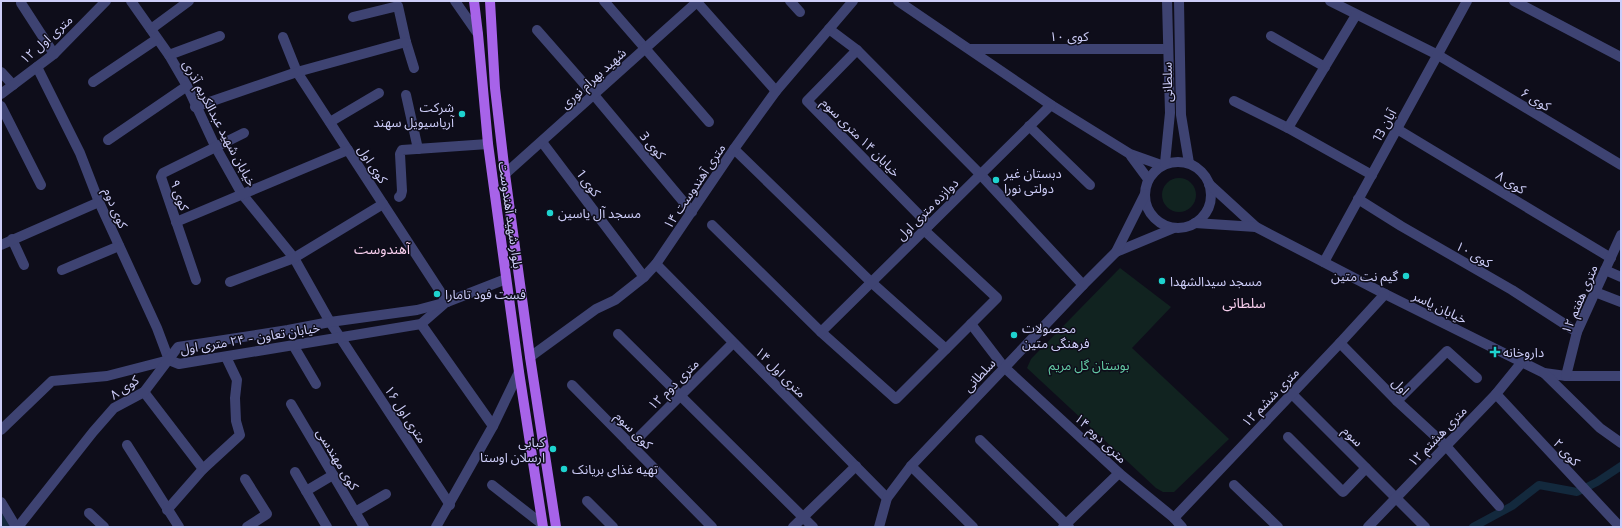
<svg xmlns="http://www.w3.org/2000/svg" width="1622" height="528" viewBox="0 0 1622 528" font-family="'Exo 2','Noto Sans Arabic',sans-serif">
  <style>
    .green { fill: #112320 }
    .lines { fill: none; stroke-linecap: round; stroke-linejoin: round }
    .canal { stroke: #13293d; stroke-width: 8 }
    .river { stroke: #13293d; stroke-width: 14 }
    .minor { stroke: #3e4372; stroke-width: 10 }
    .major { stroke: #a763e9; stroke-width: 10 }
    .poi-dot { fill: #1ed3cf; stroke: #0e0d1a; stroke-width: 1.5 }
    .labels { text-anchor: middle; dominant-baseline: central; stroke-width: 3; stroke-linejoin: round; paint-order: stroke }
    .street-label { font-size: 13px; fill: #cdcdf8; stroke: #0e0d1a }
    .poi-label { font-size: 13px; fill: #cdcdf8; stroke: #0e0d1a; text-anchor: start }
    .park-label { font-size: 13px; fill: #64cca6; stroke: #0e0d1a }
    .neighbourhood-label { font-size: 14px; fill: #f8cfee; stroke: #0e0d1a }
  </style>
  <rect width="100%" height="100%" fill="#0e0d1a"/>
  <!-- green -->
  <g class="green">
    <circle cx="1179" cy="195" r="17"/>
    <polygon points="1120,268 1171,307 1132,348 1229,439 1174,492 1163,492 1156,488 1027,368 1031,359"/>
  </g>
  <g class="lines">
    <!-- canal -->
    <polyline class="canal" points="1473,527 1512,506 1539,485 1577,492 1597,482 1621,466"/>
    <!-- river -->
    <polyline class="river" points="1,521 5,527"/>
    <!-- minor -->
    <g class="minor">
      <polyline points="131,1 169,55 187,86 215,146 242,194 294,258 330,322 450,505"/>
      <polyline points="455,1 478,34"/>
      <polyline points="604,1 709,122"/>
      <polyline points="696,1 776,91"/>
      <polyline points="790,1 800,12"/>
      <polyline points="898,1 1051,105 1130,154 1161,165"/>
      <polyline points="1179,1 1181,115 1189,163"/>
      <polyline points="1330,1 1438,55 1621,165"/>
      <polyline points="1514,1 1621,57"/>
      <polyline points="21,3 54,54"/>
      <polyline points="353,17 398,6 406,42 414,68"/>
      <polyline points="151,29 189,1"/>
      <polyline points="829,29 857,50 980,174 1083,285"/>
      <polyline points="537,30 594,95 692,212"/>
      <polyline points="1271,36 1325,67"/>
      <polyline points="283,37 297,72 447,302"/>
      <polyline points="970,49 1168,49"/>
      <polyline points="857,50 807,101 929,225"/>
      <polyline points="169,55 220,36"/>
      <polyline points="37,67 80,153 99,202 157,328 169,360"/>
      <polyline points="1,72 13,85"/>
      <polyline points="93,82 157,39"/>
      <polyline points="1,94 54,54 106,1"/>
      <polyline points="406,95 418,149"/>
      <polyline points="1234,101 1288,128 1372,175"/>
      <polyline points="1,106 41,185"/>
      <polyline points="195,107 297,72 406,42"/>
      <polyline points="330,122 379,93"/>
      <polyline points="1029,126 1090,185"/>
      <polyline points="1288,128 1356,15"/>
      <polyline points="1397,129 1611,258"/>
      <polyline points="108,140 187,86"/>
      <polyline points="542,142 644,277"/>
      <polyline points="734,149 871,282 946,349"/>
      <polyline points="1131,156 1148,179"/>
      <circle cx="1178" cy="195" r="33"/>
      <polyline points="1165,163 1170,113 1167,1"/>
      <polyline points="505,174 698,1"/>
      <polyline points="1209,184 1256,227 1385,294 1544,373 1566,376 1621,376"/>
      <polyline points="399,197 401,195 402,191 400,154 402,150 488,144"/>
      <polyline points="1358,199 1401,226 1512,290 1577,332"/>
      <polyline points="176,222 348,150"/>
      <polyline points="1195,223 1256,227"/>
      <polyline points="712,225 821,332 896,399 997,298 924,230"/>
      <polyline points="12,239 24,265"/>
      <polyline points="1,245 99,202"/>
      <polyline points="1116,252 1174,228"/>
      <polyline points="1324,262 1467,1"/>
      <polyline points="656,264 887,498"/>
      <polyline points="62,270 119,246"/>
      <polyline points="1605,270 1621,277"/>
      <polyline points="196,280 161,177 163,173 244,133"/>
      <polyline points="230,282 294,258 383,204"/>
      <polyline points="1595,292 1621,302"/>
      <polyline points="421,324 493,426"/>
      <polyline points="971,324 1004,367 1119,473 1174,518 1182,527"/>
      <polyline points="821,332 1051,105"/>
      <polyline points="618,334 813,527"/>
      <polyline points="1340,343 1397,401 1446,446 1499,506"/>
      <polyline points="293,345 316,384"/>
      <polyline points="530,357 596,309 615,300 644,277 656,264 734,149 776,91 853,1"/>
      <polyline points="169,360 179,364 421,324 444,304"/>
      <polyline points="1544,373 1600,428 1621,443"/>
      <polyline points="1566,376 1577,332 1621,235"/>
      <polyline points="572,385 712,527"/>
      <polyline points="144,392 203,469"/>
      <polyline points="1292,394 1425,527"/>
      <polyline points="1496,394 1620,527"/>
      <polyline points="1397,401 1447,351 1477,378"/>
      <polyline points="291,404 364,527"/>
      <polyline points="1,430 52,381 107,376 169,360"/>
      <polyline points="1288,437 1343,492 1366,468"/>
      <polyline points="980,440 1069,527"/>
      <polyline points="127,445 179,527"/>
      <polyline points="631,445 733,343"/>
      <polyline points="911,466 973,527"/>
      <polyline points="295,472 327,527"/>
      <polyline points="245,479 267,514 247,527"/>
      <polyline points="492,485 542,524"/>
      <polyline points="1234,485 1278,527"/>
      <polyline points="306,491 333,475"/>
      <polyline points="587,501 613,527"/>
      <polyline points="1,502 16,527"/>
      <polyline points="167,510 203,469 240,435 236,421 235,398 237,380 226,357"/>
      <polyline points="355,512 386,494"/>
      <polyline points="89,513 104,527"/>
      <polyline points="1174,518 1340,343 1385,294"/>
      <polyline points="18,527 93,432 114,408 144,392 178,347 288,330 330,322 417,310 447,302 506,279"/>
      <polyline points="436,527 493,426 519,372"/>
      <polyline points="793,527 856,466"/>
      <polyline points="879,527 887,498 911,466 1083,285 1116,252 1145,194"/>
      <polyline points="1063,527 1119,473"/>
      <polyline points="1368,527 1496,394 1522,362"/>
    </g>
    <!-- major -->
    <g class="major">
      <polyline points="474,1 478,34 488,144 519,372 543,527"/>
      <polyline points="490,1 495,88 505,174 530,357 556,527"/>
    </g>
  </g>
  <!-- markers -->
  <g class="poi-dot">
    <circle cx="462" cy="114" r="4"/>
    <circle cx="996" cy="180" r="4"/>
    <circle cx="550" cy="213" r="4"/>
    <circle cx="1406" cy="276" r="4"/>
    <circle cx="1162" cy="281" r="4"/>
    <circle cx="437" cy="294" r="4"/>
    <circle cx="1014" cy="335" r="4"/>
    <path d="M1493 346h4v4h4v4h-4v4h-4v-4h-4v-4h4z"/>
    <circle cx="553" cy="449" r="4"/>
    <circle cx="564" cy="469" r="4"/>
  </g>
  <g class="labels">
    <!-- street labels -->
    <g class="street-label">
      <text x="1069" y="36">کوی ۱۰</text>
      <text transform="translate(46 39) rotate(-42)">۱۲ متری اول</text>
      <text transform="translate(593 78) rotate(-42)">شهید بهرام نوری</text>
      <text transform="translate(1167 82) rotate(-91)">سلطانی</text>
      <text transform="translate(1536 99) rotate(31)">کوی ۶</text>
      <text transform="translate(220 123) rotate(62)">خیابان شهید عبدالکریم آذری</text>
      <text transform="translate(1384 125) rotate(-61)">13 آبان</text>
      <text transform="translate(861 137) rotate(45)">خیابان ۱۴ متری سوم</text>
      <text transform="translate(653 145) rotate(50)">کوی 3</text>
      <text transform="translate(373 164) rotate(57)">کوی اول</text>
      <text transform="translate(1511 182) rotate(31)">کوی ۸</text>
      <text transform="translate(589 183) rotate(53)">کوی 1</text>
      <text transform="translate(694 186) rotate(-56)">۱۴ متری آهندوست</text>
      <text transform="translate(180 195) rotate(71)">کوی ۹</text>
      <text transform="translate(116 208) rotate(67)">کوی دوم</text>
      <text transform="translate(927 209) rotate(-45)">دوازده متری اول</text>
      <text transform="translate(511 215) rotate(82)">بلوار شهید آهندوست</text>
      <text transform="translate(1474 254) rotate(30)">کوی ۱۰</text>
      <text transform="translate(1579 299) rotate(-67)">۱۲ متری هفتم</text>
      <text transform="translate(1440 307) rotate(26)">خیابان یاسر</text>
      <text transform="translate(250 338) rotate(-9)">خیابان تعاون - ۲۴ متری اول</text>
      <text transform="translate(781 372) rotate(45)">۱۴ متری اول</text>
      <text transform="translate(979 375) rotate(-47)">سلطانی</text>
      <text transform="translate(673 384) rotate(-45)">۱۲ متری دوم</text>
      <text transform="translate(1401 386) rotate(45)">اول</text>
      <text transform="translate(124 387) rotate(-34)">کوی ۸</text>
      <text transform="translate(1270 397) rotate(-46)">۱۲ متری ششم</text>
      <text transform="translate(406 414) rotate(57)">۱۶ متری اول</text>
      <text transform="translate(634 430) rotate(45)">کوی سوم</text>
      <text transform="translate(1353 436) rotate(45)">سوم</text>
      <text transform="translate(1437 436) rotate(-46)">۱۲ متری هشتم</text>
      <text transform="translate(1101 438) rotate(43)">۱۴ متری دوم</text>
      <text transform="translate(1567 452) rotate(47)">کوی ۲</text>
      <text transform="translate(338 459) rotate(59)">کوی مهندسی</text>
    </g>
    <!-- poi labels -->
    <g class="poi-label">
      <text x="454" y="107" text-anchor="end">شرکت<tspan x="454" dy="15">آریاسیویل سهند</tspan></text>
      <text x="1004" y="173">دبستان غیر<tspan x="1004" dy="15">دولتی نورا</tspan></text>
      <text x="558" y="213">مسجد آل یاسین</text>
      <text x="1398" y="276" text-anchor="end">گیم نت متین</text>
      <text x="1170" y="281">مسجد سیدالشهدا</text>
      <text x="445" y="294">فست فود تامارا</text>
      <text x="1022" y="328">محصولات<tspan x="1022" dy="15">فرهنگی متین</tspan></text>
      <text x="1503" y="352">داروخانه</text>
      <text x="545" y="442" text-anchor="end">کبابی<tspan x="545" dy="15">ارسلان اوستا</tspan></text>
      <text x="572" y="469">تهیه غذای بریانک</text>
    </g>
    <!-- park labels -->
    <g class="park-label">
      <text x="1089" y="365">بوستان گل مریم</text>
    </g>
    <!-- neighbourhood labels -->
    <g class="neighbourhood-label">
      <text x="382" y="248">آهندوست</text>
      <text x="1244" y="302">سلطانی</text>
    </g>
  </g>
  <!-- border -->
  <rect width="1622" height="528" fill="none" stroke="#cdcdf8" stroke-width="4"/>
</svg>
